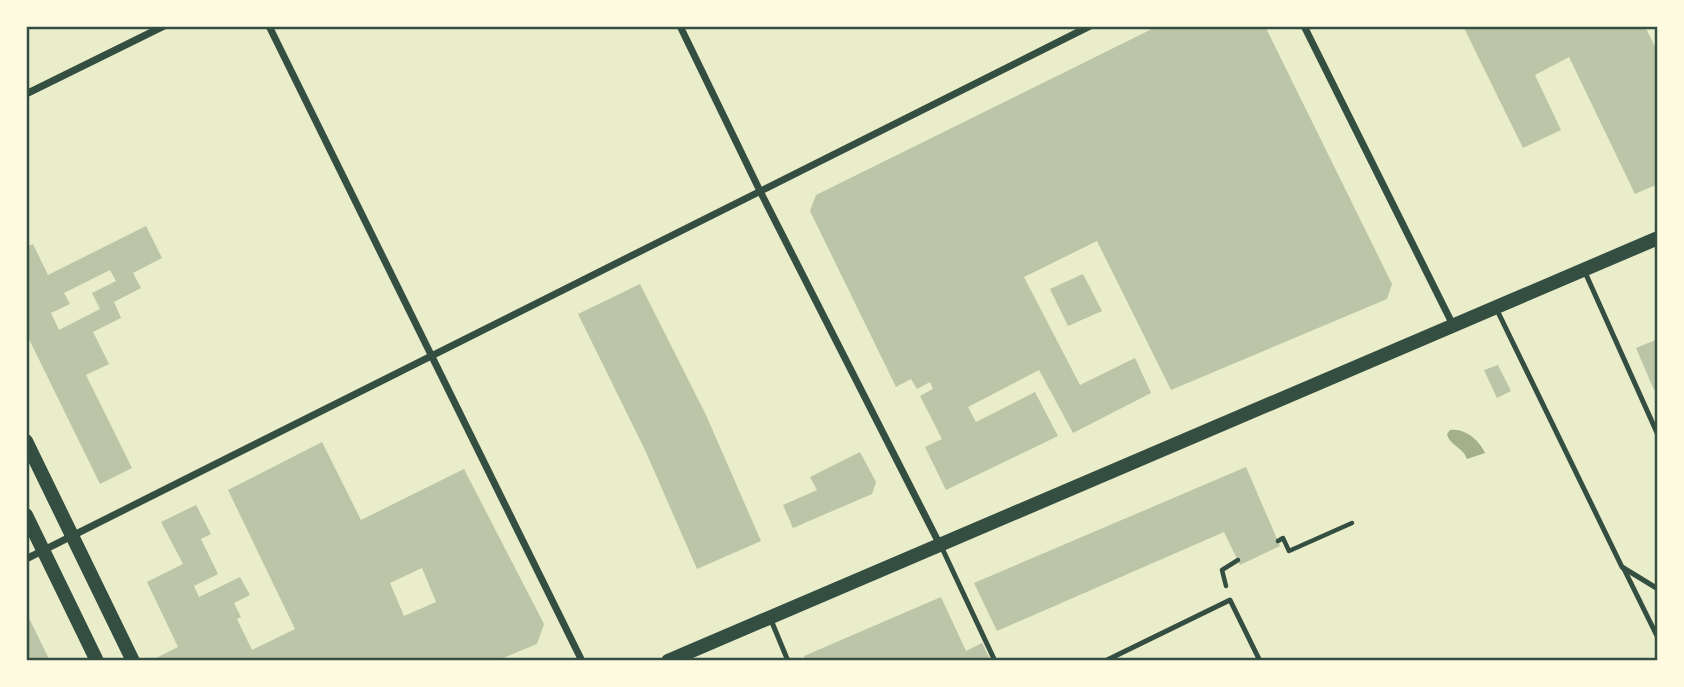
<svg xmlns="http://www.w3.org/2000/svg" width="1684" height="687" viewBox="0 0 1684 687" font-family="Manrope,sans-serif">
  <style>
    .water { fill: #a3b18a }
    .building { fill: #bcc5a7; fill-rule: evenodd }
    .lines { fill: none; stroke-linecap: round; stroke-linejoin: round }
    .path { stroke: #344e41; stroke-width: 4.5 }
    .service { stroke: #344e41; stroke-width: 5 }
    .minor { stroke: #344e41; stroke-width: 7 }
    .secondary { stroke: #344e41; stroke-width: 14 }
    .neatline { fill: none; stroke: #344e41; stroke-width: 2.5 }
  </style>
  <rect width="100%" height="100%" fill="#e9edc9"/>
  <!-- water -->
  <path class="water" d="M1450,430C1465,428 1479,440 1485,453L1467,459C1463,447 1450,446 1447,434Z"/>
  <!-- building -->
  <g class="building">
    <polygon points="1158,26 1265,26 1392,284 1387,299 1171,390 1097,241 1024,277 1080,385 1135,358 1151,393 1073,433 1039,370 968,407 976,422 1035,392 1058,436 946,490 925,447 942,439 920,396 933,389 930,382 917,389 911,379 896,387 810,211 816,195"/>
    <polygon points="1463,26 1645,26 1658,53 1658,184 1635,194 1569,57 1535,75 1561,130 1523,148"/>
    <path d="M146,226L162,258L133,273L141,288L114,302L121,318L93,332L109,364L86,375L132,468L100,484L26,333V247L33,244L48,275ZM110,270L116,281L92,293L100,309L59,330L51,313L70,304L64,293Z"/>
    <polygon points="1083,274 1102,311 1068,326 1050,289"/>
    <polygon points="640,284 706,415 761,541 697,569 645,450 578,314"/>
    <polygon points="1658,339 1658,388 1654,390 1636,348"/>
    <polygon points="1498,365 1511,391 1497,398 1484,370"/>
    <path d="M322,442L361,520L464,469L544,624L537,644L496,661H150L178,647L147,582L183,564L161,522L196,505L211,534L201,539L218,574L194,586L199,597L240,577L250,595L234,603L241,617L237,619L252,650L295,629L228,490ZM422,568L436,602L404,616L390,583Z"/>
    <polygon points="860,452 876,482 872,494 793,528 783,505 817,490 810,477"/>
    <polygon points="1246,467 1280,546 1240,565 1224,532 997,631 974,583"/>
    <polygon points="941,597 966,651 982,643 991,661 806,661 804,656"/>
    <polygon points="26,612 50,661 26,661"/>
  </g>
  <g class="lines">
    <!-- path -->
    <g class="path">
      <polyline points="1278,541 1283,538 1289,551 1352,523"/>
      <polyline points="1226,586 1222,570 1238,560"/>
    </g>
    <!-- service -->
    <g class="service">
      <polyline points="1584,270 1658,435"/>
      <polyline points="1496,308 1622,567 1658,589"/>
      <polyline points="942,548 995,661"/>
      <polyline points="1624,569 1658,638"/>
      <polyline points="771,620 788,661"/>
      <polyline points="1105,661 1230,600 1260,661"/>
    </g>
    <!-- minor -->
    <g class="minor">
      <polyline points="269,26 582,661"/>
      <polyline points="680,26 761,193 940,545"/>
      <polyline points="1304,26 1453,325"/>
      <polyline points="26,94 164,26"/>
      <polyline points="26,559 1090,26"/>
    </g>
    <!-- secondary -->
    <g class="secondary">
      <polyline points="26,441 133,661"/>
      <polyline points="26,515 97,661"/>
      <polyline points="668,661 1658,238"/>
    </g>
  </g>
  <!-- border -->
  <rect width="1684" height="687" fill="none" stroke="#fefae0" stroke-width="56"/>
  <rect x="28" y="28" width="1628" height="631" class="neatline"/>
</svg>
